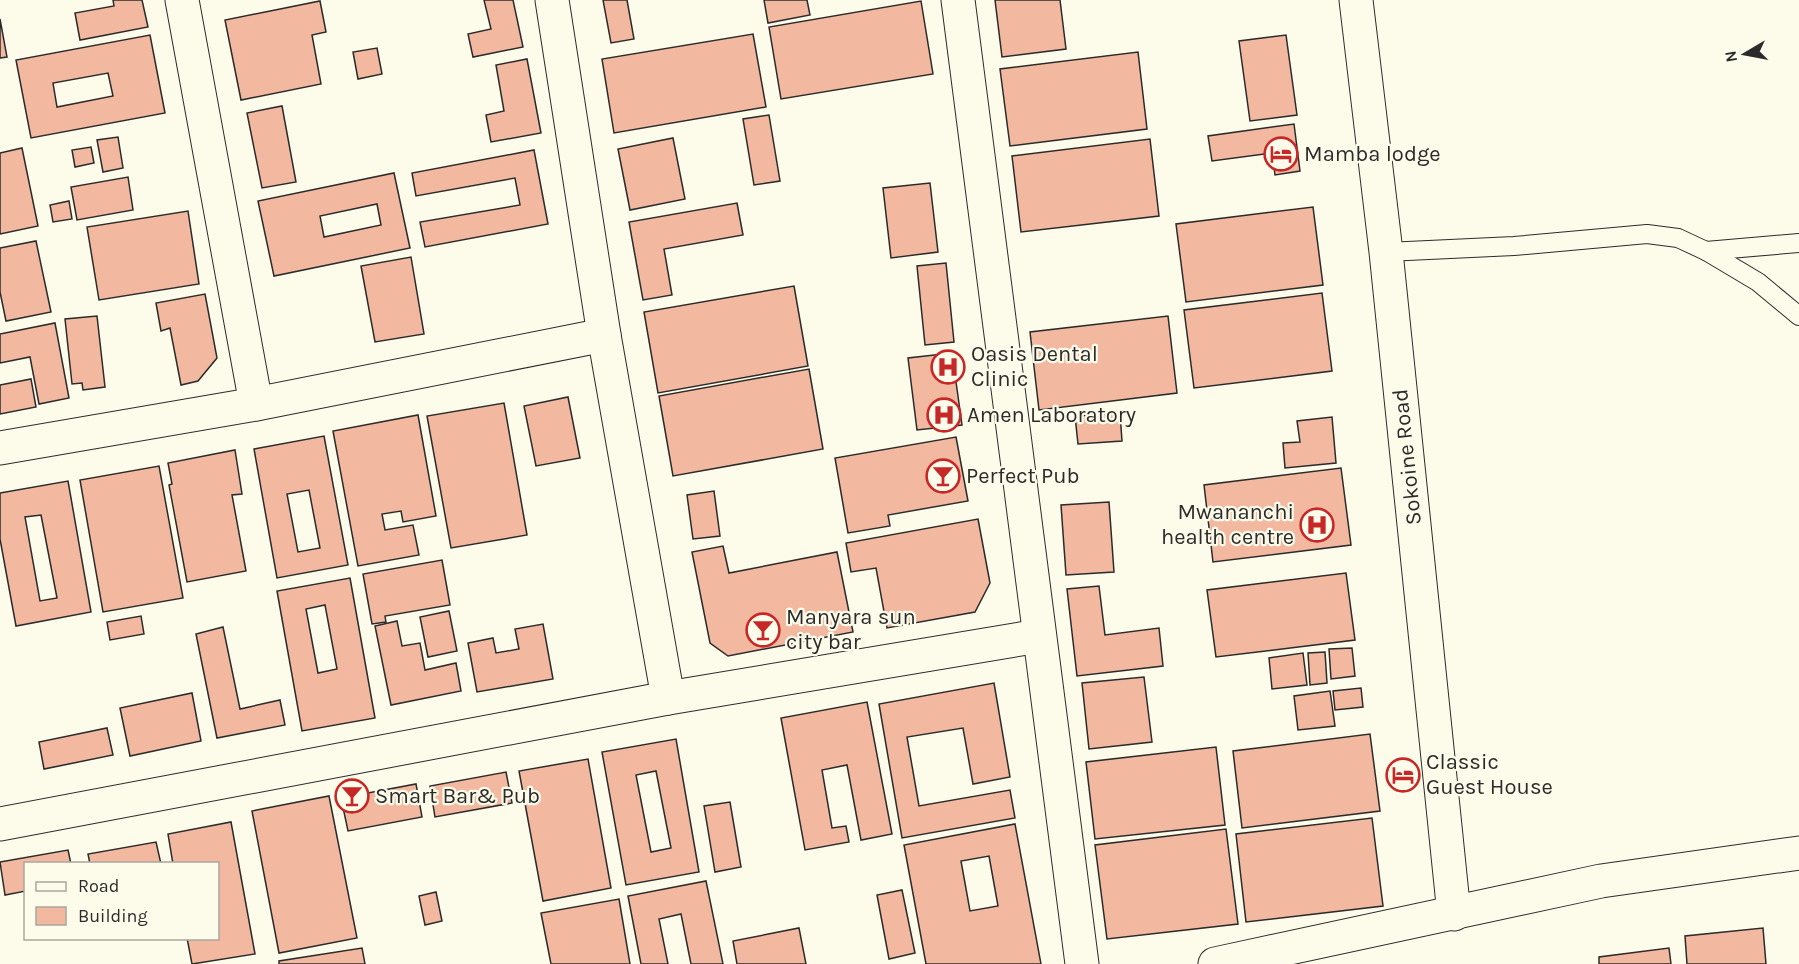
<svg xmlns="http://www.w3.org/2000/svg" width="1799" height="964" viewBox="0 0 1799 964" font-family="Karla,sans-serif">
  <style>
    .building { fill: #f2b8a0; stroke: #2b2b2b; stroke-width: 1.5; fill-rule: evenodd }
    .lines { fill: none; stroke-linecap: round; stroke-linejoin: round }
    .lane-casing { stroke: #2b2b2b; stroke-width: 20 }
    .street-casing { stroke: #2b2b2b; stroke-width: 35 }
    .lane { stroke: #fdfbea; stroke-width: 18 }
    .street { stroke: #fdfbea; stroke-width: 33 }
    .labels { text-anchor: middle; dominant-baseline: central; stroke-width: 4.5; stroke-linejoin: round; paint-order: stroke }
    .poi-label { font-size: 22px; fill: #2b2b2b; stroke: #fdfbea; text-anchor: start }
    .street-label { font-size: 22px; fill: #2b2b2b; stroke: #fdfbea }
  </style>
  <rect width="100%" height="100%" fill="#fdfbea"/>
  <!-- building -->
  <g class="building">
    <polygon points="113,0 142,0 148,27 80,40 75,13 114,6"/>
    <polygon points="484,0 513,0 523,47 473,57 468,34 491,29"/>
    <polygon points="603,0 627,0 634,39 611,43"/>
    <polygon points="764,0 807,0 810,15 768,23"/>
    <polygon points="995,0 1060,0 1066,49 1002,57"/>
    <polygon points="320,1 326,32 312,35 321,84 241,100 225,20"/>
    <polygon points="921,1 933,74 781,99 769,27"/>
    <polygon points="0,19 7,57 0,58"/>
    <polygon points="753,34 766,107 614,133 602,59"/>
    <path d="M150,35L165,113L31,138L16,60ZM108,73L113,96L57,107L53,83Z"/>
    <polygon points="1286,35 1297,115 1250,121 1239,41"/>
    <polygon points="377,48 382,74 358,79 353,52"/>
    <polygon points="1138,52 1147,129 1010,146 1000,69"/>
    <polygon points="527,59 541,133 491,142 486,115 504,111 496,65"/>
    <polygon points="282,106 296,182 262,188 247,113"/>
    <polygon points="769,115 780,181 754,185 743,119"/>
    <polygon points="1294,124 1300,171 1275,175 1272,153 1212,161 1208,136"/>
    <polygon points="118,137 123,168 103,172 97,140"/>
    <polygon points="673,138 685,199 630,210 618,149"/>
    <polygon points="1150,139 1159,216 1021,232 1012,156"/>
    <polygon points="91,147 94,163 75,167 72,150"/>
    <polygon points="22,148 38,226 0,234 0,153"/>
    <polygon points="534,150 548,224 425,247 420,222 520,205 515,178 416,196 412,173"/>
    <path d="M394,173L410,248L274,276L258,201ZM377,204L381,225L324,237L320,216Z"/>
    <polygon points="128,177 133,210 77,220 71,187"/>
    <polygon points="930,183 938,252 891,258 883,188"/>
    <polygon points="69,201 72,219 53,222 50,205"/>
    <polygon points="737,203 743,235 664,249 672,295 643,300 629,222"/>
    <polygon points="1313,207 1323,285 1186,302 1176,224"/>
    <polygon points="188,211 199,284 99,300 87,227"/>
    <polygon points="36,241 51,312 6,321 0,292 0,248"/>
    <polygon points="411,257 424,334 375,342 361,266"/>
    <polygon points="946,263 954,342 925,345 917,266"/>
    <polygon points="794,286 808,366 658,393 644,312"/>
    <polygon points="1322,293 1332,371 1194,388 1184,310"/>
    <polygon points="205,294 217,358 198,381 181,385 170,328 161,331 156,303"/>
    <polygon points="97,316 105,387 83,390 82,383 72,384 65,319"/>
    <polygon points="1168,316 1177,393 1039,410 1030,332"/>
    <polygon points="55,323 69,398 39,404 30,357 0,363 0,334"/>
    <polygon points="952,353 962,425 917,430 908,358"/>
    <polygon points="809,369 823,449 673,476 659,396"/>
    <polygon points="31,379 36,407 0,414 0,385"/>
    <polygon points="568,397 580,458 536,466 524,406"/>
    <polygon points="504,403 527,535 451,548 427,416"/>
    <polygon points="1120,413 1122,441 1078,444 1075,416"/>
    <polygon points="418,415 436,516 403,522 401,511 382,514 385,530 413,525 419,555 358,566 333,431"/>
    <polygon points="1332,417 1336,463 1285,468 1283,443 1300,442 1297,421"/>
    <path d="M324,436L348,565L277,578L254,449ZM309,490L320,548L298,552L287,494Z"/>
    <polygon points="956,437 968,501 888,515 890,526 848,533 835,458"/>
    <polygon points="235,450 242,494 232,495 246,571 187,582 169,485 172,484 168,463"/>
    <polygon points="159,466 183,598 103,612 80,480"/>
    <polygon points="1341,468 1351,545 1213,562 1204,485"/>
    <path d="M68,481L91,612L16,626L0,539V493ZM41,515L57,598L40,601L25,517Z"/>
    <polygon points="714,491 720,536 693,539 687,495"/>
    <polygon points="1109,502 1114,572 1066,575 1061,505"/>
    <polygon points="978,519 990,583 975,612 887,628 876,568 851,572 846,543"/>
    <polygon points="723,546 729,573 837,552 853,632 728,656 710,643 692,552"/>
    <polygon points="442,560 450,605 385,616 386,622 372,624 363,574"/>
    <polygon points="1346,573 1355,640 1216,657 1207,590"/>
    <path d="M350,578L375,718L302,731L277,591ZM325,605L337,669L318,673L306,609Z"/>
    <polygon points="1099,586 1105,635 1159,628 1163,666 1077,676 1067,589"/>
    <polygon points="449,611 457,651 428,657 420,617"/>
    <polygon points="141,616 144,634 110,640 107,622"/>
    <polygon points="397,621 402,646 420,643 425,670 456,663 461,691 391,705 375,626"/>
    <polygon points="543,624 553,679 477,692 468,643 493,638 496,653 519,649 515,629"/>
    <polygon points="223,627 240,709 280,700 285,725 217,738 196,634"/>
    <polygon points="1352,648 1355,676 1331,679 1329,649"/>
    <polygon points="1325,652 1327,683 1310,685 1308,653"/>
    <polygon points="1303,653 1307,685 1272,689 1269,658"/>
    <polygon points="1144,677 1152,742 1089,749 1082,683"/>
    <polygon points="994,683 1010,777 973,784 963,728 907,737 919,806 1010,790 1015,818 902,838 879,704"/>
    <polygon points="1361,688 1363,707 1335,710 1333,691"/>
    <polygon points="1330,691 1335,726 1298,730 1294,696"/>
    <polygon points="192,693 201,741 130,756 120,708"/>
    <polygon points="867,702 892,834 861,840 847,765 822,770 832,828 846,826 849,842 805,850 781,718"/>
    <polygon points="107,728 113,755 44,769 39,742"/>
    <polygon points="1370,734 1380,811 1242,828 1233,751"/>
    <path d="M676,739L699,872L626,885L602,752ZM656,771L671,848L651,852L636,775Z"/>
    <polygon points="1216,747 1225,825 1095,839 1086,762"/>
    <polygon points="588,759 611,888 543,901 519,771"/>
    <polygon points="506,772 512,803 435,817 430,786"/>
    <polygon points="416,784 422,817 348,831 341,798"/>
    <polygon points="329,796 357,938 279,953 252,811"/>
    <polygon points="730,802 741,867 715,872 704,806"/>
    <polygon points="1372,818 1383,906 1246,922 1236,834"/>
    <polygon points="231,822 255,954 192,964 187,938 218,938 218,864 173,864 168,834"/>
    <path d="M1015,824L1041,964H926L904,845ZM989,856L998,906L970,911L961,861Z"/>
    <polygon points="1226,829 1238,924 1107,939 1095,845"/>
    <polygon points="156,842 161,864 90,864 88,854"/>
    <polygon points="68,850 71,864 26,864 26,891 5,895 0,862"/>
    <polygon points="706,881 723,964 691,964 681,914 659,919 668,964 641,964 628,896"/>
    <polygon points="902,890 915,953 889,959 877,895"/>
    <polygon points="436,892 442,921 425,925 419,896"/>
    <polygon points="619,899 630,964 551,964 541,913"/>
    <polygon points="799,928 806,964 737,964 733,941"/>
    <polygon points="1763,928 1766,964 1687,964 1685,936"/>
    <polygon points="362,948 365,964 279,964 279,961"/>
    <polygon points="1669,948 1671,964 1599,964 1599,957"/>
  </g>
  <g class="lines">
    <defs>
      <g id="lane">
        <polyline points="1706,251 1799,243"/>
        <polyline points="1386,252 1514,246 1647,234 1678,238 1706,251 1758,282 1799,316"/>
      </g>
      <g id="street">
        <polyline points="182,0 256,404"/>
        <polyline points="552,0 604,335 668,698"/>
        <polyline points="958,0 1082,964"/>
        <polyline points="1356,0 1386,252 1454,914"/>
        <polyline points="0,448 256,404 604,335"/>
        <polyline points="0,824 668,698 1039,636"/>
        <polyline points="1215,964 1601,881 1799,853"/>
      </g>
    </defs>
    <!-- lane casing -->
    <use href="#lane" class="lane-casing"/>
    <!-- street casing -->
    <use href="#street" class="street-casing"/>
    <!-- lane -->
    <use href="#lane" class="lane"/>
    <!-- street -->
    <use href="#street" class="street"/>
  </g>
  <!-- icons -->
  <defs>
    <symbol id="hotel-ring" viewBox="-11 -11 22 22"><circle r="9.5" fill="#fdfbea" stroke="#c62828" stroke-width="1.5"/><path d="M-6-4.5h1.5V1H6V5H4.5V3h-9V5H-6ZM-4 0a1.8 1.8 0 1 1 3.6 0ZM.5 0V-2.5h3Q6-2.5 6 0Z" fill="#c62828"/></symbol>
    <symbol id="hospital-ring" viewBox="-11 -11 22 22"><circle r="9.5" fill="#fdfbea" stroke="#c62828" stroke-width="1.5"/><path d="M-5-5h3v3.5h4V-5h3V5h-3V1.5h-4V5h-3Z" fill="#c62828"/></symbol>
    <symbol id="bar-ring" viewBox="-11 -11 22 22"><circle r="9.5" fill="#fdfbea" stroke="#c62828" stroke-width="1.5"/><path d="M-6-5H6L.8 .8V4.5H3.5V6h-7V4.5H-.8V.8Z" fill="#c62828"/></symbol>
  </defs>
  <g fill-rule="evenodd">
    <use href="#hotel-ring" x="1262" y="135" width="38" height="38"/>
    <use href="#hospital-ring" x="929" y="348" width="38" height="38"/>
    <use href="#hospital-ring" x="925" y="396" width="38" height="38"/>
    <use href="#bar-ring" x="924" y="457" width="38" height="38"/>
    <use href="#hospital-ring" x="1298" y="506" width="38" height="38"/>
    <use href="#bar-ring" x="744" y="611" width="38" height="38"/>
    <use href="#hotel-ring" x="1384" y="756" width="38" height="38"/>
    <use href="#bar-ring" x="333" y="777" width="38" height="38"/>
  </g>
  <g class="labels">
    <!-- poi labels -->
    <g class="poi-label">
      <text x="1304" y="154">Mamba lodge</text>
      <text x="971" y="354">Oasis Dental<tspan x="971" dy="25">Clinic</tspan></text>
      <text x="967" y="415">Amen Laboratory</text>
      <text x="966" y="476">Perfect Pub</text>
      <text x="1294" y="512" text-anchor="end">Mwananchi<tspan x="1294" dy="25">health centre</tspan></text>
      <text x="786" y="617">Manyara sun<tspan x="786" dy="25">city bar</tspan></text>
      <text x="1426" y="762">Classic<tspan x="1426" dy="25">Guest House</tspan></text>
      <text x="375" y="796">Smart Bar&amp; Pub</text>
    </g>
    <!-- street labels -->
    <g class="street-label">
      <text transform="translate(1407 457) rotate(-96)">Sokoine Road</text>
    </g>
  </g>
  <!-- legend -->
  <rect x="24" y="862" width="195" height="78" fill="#fdfbea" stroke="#a9a89e" stroke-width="1.5"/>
  <rect x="36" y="882" width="30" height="9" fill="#fdfbea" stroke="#a9a89e" stroke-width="1.5"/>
  <text x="78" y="892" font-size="18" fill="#2b2b2b">Road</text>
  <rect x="36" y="907" width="30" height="18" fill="#f2b8a0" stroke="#a9a89e" stroke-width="1.5"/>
  <text x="78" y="922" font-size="18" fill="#2b2b2b">Building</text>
  <!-- north arrow -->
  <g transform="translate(1745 54) rotate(260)" stroke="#fdfbea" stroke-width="4.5" paint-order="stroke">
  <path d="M0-4.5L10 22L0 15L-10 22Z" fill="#2b2b2b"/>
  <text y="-9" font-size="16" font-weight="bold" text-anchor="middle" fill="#2b2b2b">N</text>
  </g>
</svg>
